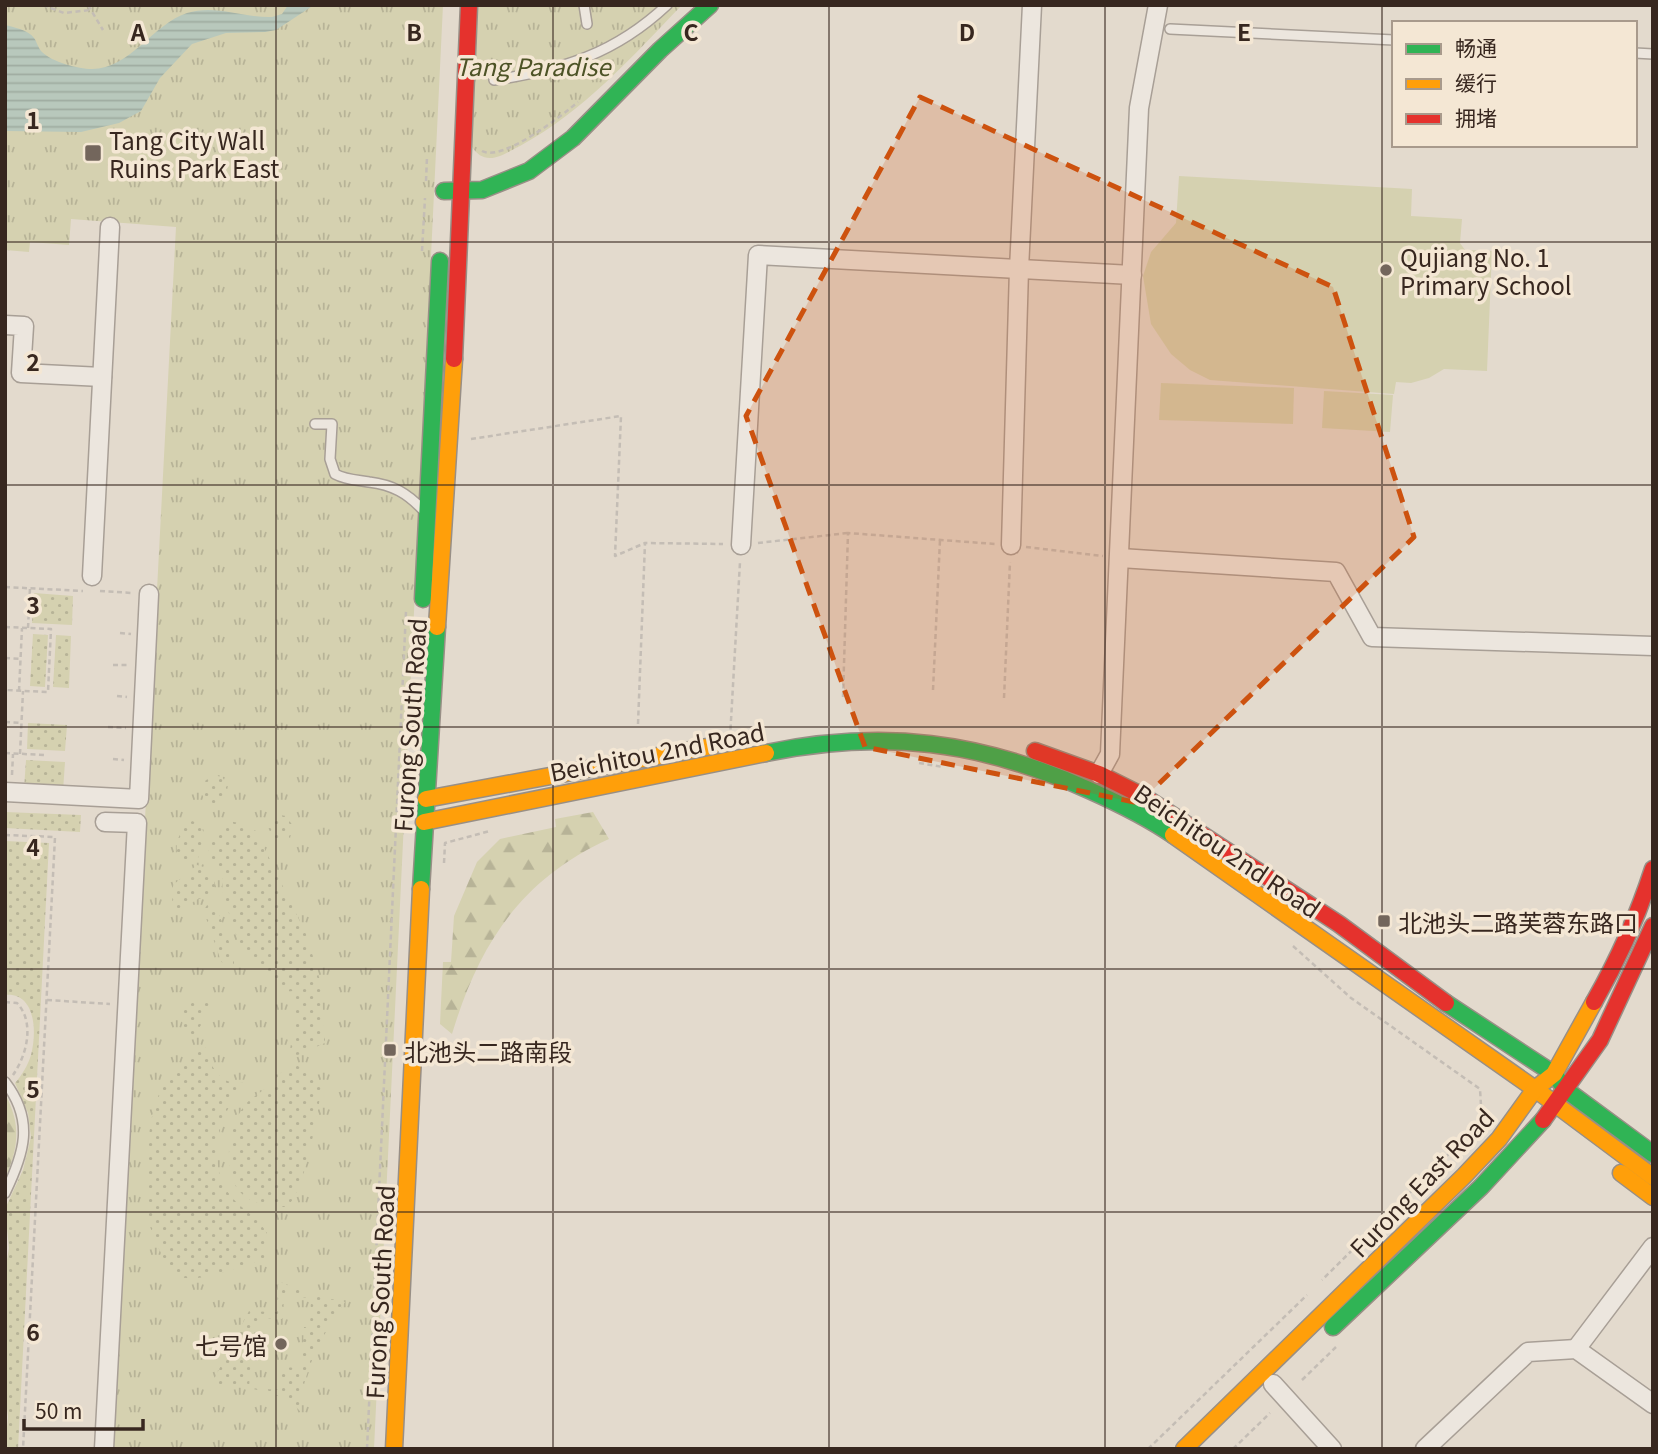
<svg xmlns="http://www.w3.org/2000/svg" width="1658" height="1454" viewBox="0 0 1658 1454" font-family="Georgia,'Noto Sans SC',serif">
  <style>
    .grass { fill: #d5d1b0 }
    .forest { fill: url(#forest-firs) }
    .park { fill: url(#park-tufts) }
    .garden { fill: url(#garden-dots); fill-rule: evenodd }
    .water { fill: url(#water-rules) }
    .lines { fill: none; stroke-linecap: round; stroke-linejoin: round }
    .lane-casing { stroke: #a89f96; stroke-width: 12 }
    .street-casing { stroke: #a89f96; stroke-width: 21 }
    .fast-casing { stroke: #988f86; stroke-width: 19 }
    .slow-casing { stroke: #988f86; stroke-width: 19 }
    .jam-casing { stroke: #988f86; stroke-width: 19 }
    .path { stroke: #c4bdb5; stroke-width: 2.5; stroke-dasharray: 5 3.5; stroke-linecap: butt }
    .lane { stroke: #ece6de; stroke-width: 9 }
    .street { stroke: #ece6de; stroke-width: 18 }
    .fast { stroke: #30b455; stroke-width: 16 }
    .slow { stroke: #ff9f0a; stroke-width: 16 }
    .jam { stroke: #e5322d; stroke-width: 16 }
    .marked { fill: #cd520f; fill-opacity: 0.2; stroke: #cd520f; stroke-width: 5; stroke-dasharray: 14 9; stroke-linejoin: round }
    .grid { fill: none; stroke: #37271f; stroke-width: 2; stroke-opacity: 0.55 }
    .poi-dot { fill: #73665c; stroke: #f4e7d4; stroke-width: 2.5 }
    .labels { text-anchor: middle; dominant-baseline: central; stroke-width: 7; stroke-linejoin: round; paint-order: stroke }
    .park-label { font-size: 24px; font-style: italic; fill: #4d5326; stroke: #f4e7d4 }
    .poi-label { font-size: 24px; fill: #37271f; stroke: #f4e7d4; text-anchor: start }
    .street-label { font-size: 24px; fill: #37271f; stroke: #f4e7d4 }
    .grid-label { font-size: 23px; text-anchor: middle; font-weight: bold; fill: #37271f; stroke: #f4e7d4; stroke-width: 7; stroke-linejoin: round; paint-order: stroke }
  </style>
  <defs>
    <pattern id="forest-firs" width="22" height="20" patternUnits="userSpaceOnUse" patternTransform="scale(1.75)"><rect width="22" height="20" fill="#d5d1b0"/><path d="M5 1l3.5 6h-7zM16 11l3.5 6h-7z" fill="#b7b397"/></pattern>
    <pattern id="park-tufts" width="24" height="20" patternUnits="userSpaceOnUse" patternTransform="scale(1.75)"><rect width="24" height="20" fill="#d5d1b0"/><path d="M3 7l-1-3M5 7V3M7 7l1-3M15 17l-1-3M17 17v-4M19 17l1-3" fill="none" stroke="#b7b397"/></pattern>
    <pattern id="garden-dots" width="8" height="8" patternUnits="userSpaceOnUse" patternTransform="scale(1.75)"><rect width="8" height="8" fill="#d5d1b0"/><path d="M2 2h.1M6 6h.1" fill="none" stroke="#b7b397" stroke-width="1.8" stroke-linecap="round"/></pattern>
    <pattern id="water-rules" width="6" height="5" patternUnits="userSpaceOnUse" patternTransform="scale(1.75)"><rect width="6" height="5" fill="#b8c8bc"/><path d="M0 2.5h6" fill="none" stroke="#9faca1"/></pattern>
  </defs>
  <rect width="100%" height="100%" fill="#e3dacd"/>
  <!-- grass -->
  <g class="grass">
    <polygon points="1179,176 1412,189 1411,216 1462,219 1460,243 1465,250 1492,251 1487,371 1444,369 1429,378 1411,383 1396,382 1394,394 1210,380 1190,370 1171,354 1151,324 1143,276 1151,252 1176,223"/>
    <polygon points="1161,383 1294,388 1293,424 1159,420"/>
    <polygon points="1324,391 1393,395 1390,432 1322,428"/>
  </g>
  <!-- forest -->
  <g class="forest">
    <path d="M593,812L609,839C521,879 479,944 452,1034L440,1024L443,962H451L454,916L477,862L500,839L556,827L555,819Z"/>
    <path d="M5,1094C21,1123 19,1148 5,1178Z"/>
  </g>
  <!-- park -->
  <g class="park">
    <polygon points="5,5 443,5 374,1449 112,1449 176,227 71,219 69,245 30,242 29,252 5,250"/>
    <path d="M478,5H682C633,56 583,112 520,146C511,150 500,158 490,158C482,158 477,154 472,147Z"/>
  </g>
  <!-- garden -->
  <g class="garden">
    <polygon points="34,593 73,596 72,625 32,623"/>
    <polygon points="33,634 48,635 45,687 30,686"/>
    <polygon points="56,635 71,636 69,688 53,687"/>
    <polygon points="28,723 67,725 65,751 27,749"/>
    <polygon points="26,760 65,762 63,791 24,789"/>
    <polygon points="213,775 222,777 228,785 226,796 218,807 207,803 201,793 205,781"/>
    <polygon points="5,812 81,815 80,832 5,828"/>
    <polygon points="274,814 286,816 293,826 290,838 283,842 275,842 266,823"/>
    <path d="M192,821C210,826 203,845 198,858L183,865C171,852 177,830 192,821Z"/>
    <path d="M229,821L239,823L256,831L307,936L321,984L325,1043C314,1046 308,1055 296,1055L290,1050L292,1037L296,1036L293,991L283,992L247,955L239,943L223,896L222,876L209,859L208,849L213,834L219,826Z"/>
    <path d="M5,841L49,843L18,1449H5L8,1417L5,1391V1273L9,1248L5,1209L23,1170L31,1137L28,1113L15,1083C22,1075 28,1065 31,1055C37,1033 36,992 5,995Z"/>
    <path d="M197,865C212,868 217,881 214,896C208,898 202,897 196,900C188,905 186,911 175,912L172,906L173,885Z"/>
    <polygon points="208,904 214,904 218,911 234,956 234,964 231,968 225,967 221,961 205,915 205,908"/>
    <polygon points="200,1000 210,1002 201,1025 193,1036 189,1037 184,1032 181,1014 189,1004"/>
    <path d="M200,1044L205,1047C213,1071 219,1087 250,1082C220,1105 206,1157 227,1191C242,1215 283,1225 263,1260C235,1266 208,1283 179,1277C169,1275 167,1265 163,1257C157,1245 152,1235 149,1222C144,1192 146,1127 157,1099C166,1077 186,1062 200,1044Z"/>
    <path d="M295,1065C307,1068 310,1079 322,1083C319,1107 305,1196 286,1207C270,1207 251,1204 240,1192C222,1172 228,1130 242,1109C249,1098 261,1093 270,1085C279,1077 282,1067 295,1065Z"/>
    <path d="M278,1281L308,1294L345,1302C323,1333 302,1372 300,1411C279,1388 240,1387 211,1385L249,1311L277,1312ZM284,1296L311,1298L310,1327H304L302,1368L282,1367L280,1390L249,1388L251,1361H257L260,1318L283,1319Z"/>
  </g>
  <!-- water -->
  <path class="water" d="M288,5H314L276,30L265,32L226,33L192,44L160,78L141,111L119,123L81,132L5,131V25C13,27 29,30 34,38C37,42 38,48 42,52C52,62 78,69 92,69C130,69 153,24 187,13C215,4 244,18 272,17L282,14Z"/>
  <g class="lines">
    <defs>
      <g id="lane">
        <polyline points="584,5 587,24"/>
        <polyline points="1170,29 1394,40"/>
        <polyline points="1635,53 1653,54"/>
        <path d="M494,80C563,70 616,53 667,5"/>
        <path d="M315,424H332L330,459L335,474C346,480 357,480 369,482C393,485 407,493 423,510"/>
        <path d="M5,1082C35,1121 24,1154 5,1193"/>
      </g>
      <g id="street">
        <polyline points="5,325 24,326 21,373 102,377"/>
        <polyline points="741,545 758,255 1132,275"/>
        <polyline points="1011,545 1019,269 1032,5"/>
        <polyline points="1120,558 1336,572 1372,637 1653,646"/>
        <polyline points="92,576 110,227"/>
        <polyline points="1099,774 1110,754 1139,108 1158,5"/>
        <polyline points="5,792 139,799 149,594"/>
        <polyline points="1576,1349 1653,1247"/>
        <polyline points="1273,1384 1332,1449"/>
        <polyline points="104,1449 137,823 105,822"/>
        <polyline points="1425,1449 1528,1352 1576,1349 1653,1404"/>
      </g>
      <g id="fast">
        <polyline points="444,191 482,190 529,171 573,138 660,50 710,5"/>
        <polyline points="423,599 440,261"/>
        <path d="M766,753C884,729 980,741 1089,790C1118,803 1147,817 1173,835"/>
        <polyline points="421,889 437,627"/>
        <polyline points="1446,1003 1554,1074 1566,1090 1653,1154"/>
        <polyline points="1333,1327 1481,1187 1543,1120"/>
      </g>
      <g id="slow">
        <polyline points="437,627 454,359"/>
        <polyline points="426,799 712,746"/>
        <polyline points="424,822 766,753"/>
        <polyline points="1173,835 1535,1089 1653,1177"/>
        <polyline points="1621,1173 1653,1197"/>
        <polyline points="394,1449 421,889"/>
        <polyline points="1184,1449 1464,1176 1499,1139 1535,1089 1554,1074 1594,1002"/>
      </g>
      <g id="jam">
        <polyline points="454,359 469,5"/>
        <polyline points="1035,751 1099,774 1143,796 1339,924 1446,1003"/>
        <path d="M1594,1002C1618,960 1638,915 1653,869"/>
        <polyline points="1543,1120 1600,1040 1653,926"/>
      </g>
    </defs>
    <!-- lane casing -->
    <use href="#lane" class="lane-casing"/>
    <!-- street casing -->
    <use href="#street" class="street-casing"/>
    <!-- fast casing -->
    <use href="#fast" class="fast-casing"/>
    <!-- slow casing -->
    <use href="#slow" class="slow-casing"/>
    <!-- jam casing -->
    <use href="#jam" class="jam-casing"/>
    <!-- path -->
    <g class="path">
      <polyline points="43,5 64,13 90,10"/>
      <polyline points="88,5 103,30"/>
      <path d="M482,151C503,162 561,116 578,102"/>
      <polyline points="426,181 427,157"/>
      <polyline points="422,251 425,198"/>
      <polyline points="471,439 621,416 615,556 645,543"/>
      <polyline points="758,543 848,533"/>
      <polyline points="1026,547 1103,556"/>
      <polyline points="5,587 83,591"/>
      <polyline points="100,591 132,593"/>
      <polyline points="5,627 51,629 48,692 5,690"/>
      <polyline points="28,628 30,588"/>
      <polyline points="120,633 131,634"/>
      <polyline points="5,658 21,659"/>
      <polyline points="113,665 130,665"/>
      <polyline points="933,690 940,540"/>
      <polyline points="19,691 22,628"/>
      <polyline points="117,696 127,697"/>
      <polyline points="843,697 848,533 995,544"/>
      <polyline points="1004,698 1010,562"/>
      <polyline points="5,722 21,723"/>
      <polyline points="638,724 645,543 723,544"/>
      <polyline points="108,727 126,728"/>
      <polyline points="730,738 740,562"/>
      <polyline points="5,753 44,755"/>
      <polyline points="20,754 23,691"/>
      <polyline points="113,759 124,760"/>
      <polyline points="919,763 943,767"/>
      <polyline points="12,775 13,754"/>
      <polyline points="5,835 55,837 23,1449"/>
      <polyline points="444,863 445,843 490,831"/>
      <polyline points="1293,946 1351,998 1480,1089 1482,1121 1322,1280"/>
      <polyline points="47,1000 110,1004"/>
      <path d="M5,1002L17,1003C35,1022 27,1055 13,1075"/>
      <polyline points="1302,1380 1336,1347"/>
      <polyline points="367,1449 406,611"/>
      <polyline points="1148,1449 1307,1295"/>
      <polyline points="1233,1449 1270,1413"/>
    </g>
    <!-- lane -->
    <use href="#lane" class="lane"/>
    <!-- street -->
    <use href="#street" class="street"/>
    <!-- fast -->
    <use href="#fast" class="fast"/>
    <!-- slow -->
    <use href="#slow" class="slow"/>
    <!-- jam -->
    <use href="#jam" class="jam"/>
  </g>
  <!-- marked area -->
  <path class="marked" d="M920,97L1333,287L1414,537L1139,803L865,747L746,416Z"/>
  <!-- grid -->
  <path class="grid" d="M276,5V1449M553,5V1449M829,5V1449M1105,5V1449M1382,5V1449M5,242H1653M5,485H1653M5,727H1653M5,969H1653M5,1212H1653"/>
  <!-- markers -->
  <g class="poi-dot">
    <rect x="84" y="144" width="18" height="18" rx="3.5"/>
    <circle cx="1386" cy="270" r="7"/>
    <rect x="1377" y="914" width="14" height="14" rx="3.5"/>
    <rect x="383" y="1043" width="14" height="14" rx="3.5"/>
    <circle cx="281" cy="1344" r="7"/>
  </g>
  <g class="labels">
    <!-- park labels -->
    <g class="park-label">
      <text x="533" y="65">Tang Paradise</text>
    </g>
    <!-- poi labels -->
    <g class="poi-label">
      <text x="109" y="139">Tang City Wall<tspan x="109" dy="28">Ruins Park East</tspan></text>
      <text x="1400" y="256">Qujiang No. 1<tspan x="1400" dy="28">Primary School</tspan></text>
      <text x="1398" y="921">北池头二路芙蓉东路口</text>
      <text x="404" y="1050">北池头二路南段</text>
      <text x="267" y="1344" text-anchor="end">七号馆</text>
    </g>
    <!-- street labels -->
    <g class="street-label">
      <text transform="translate(409 725) rotate(-86)">Furong South Road</text>
      <text transform="translate(657 751) rotate(-11)">Beichitou 2nd Road</text>
      <text transform="translate(1228 850) rotate(34)">Beichitou 2nd Road</text>
      <text transform="translate(1421 1182) rotate(-46)">Furong East Road</text>
      <text transform="translate(379 1292) rotate(-87)">Furong South Road</text>
    </g>
  </g>
  <g class="grid-label">
    <text x="138" y="41">A</text>
    <text x="414" y="41">B</text>
    <text x="691" y="41">C</text>
    <text x="967" y="41">D</text>
    <text x="1244" y="41">E</text>
    <text x="33" y="129">1</text>
    <text x="33" y="371">2</text>
    <text x="33" y="614">3</text>
    <text x="33" y="856">4</text>
    <text x="33" y="1098">5</text>
    <text x="33" y="1341">6</text>
  </g>
  <!-- border -->
  <rect width="1658" height="1454" fill="none" stroke="#37271f" stroke-width="14"/>
  <!-- legend -->
  <rect x="1392" y="21" width="245" height="126" fill="#f4e7d4" stroke="#a89a8c" stroke-width="2"/>
  <rect x="1406" y="44" width="35" height="10" fill="#30b455" stroke="#a89a8c" stroke-width="2"/>
  <text x="1455" y="56" font-size="21" fill="#37271f">畅通</text>
  <rect x="1406" y="79" width="35" height="10" fill="#ff9f0a" stroke="#a89a8c" stroke-width="2"/>
  <text x="1455" y="91" font-size="21" fill="#37271f">缓行</text>
  <rect x="1406" y="114" width="35" height="10" fill="#e5322d" stroke="#a89a8c" stroke-width="2"/>
  <text x="1455" y="126" font-size="21" fill="#37271f">拥堵</text>
  <!-- scale -->
  <path d="M24 1419v10h119v-10" fill="none" stroke="#37271f" stroke-width="3.5"/>
  <text x="35" y="1419" font-size="21" fill="#37271f" stroke="#f4e7d4" stroke-width="5" paint-order="stroke">50 m</text>
</svg>
